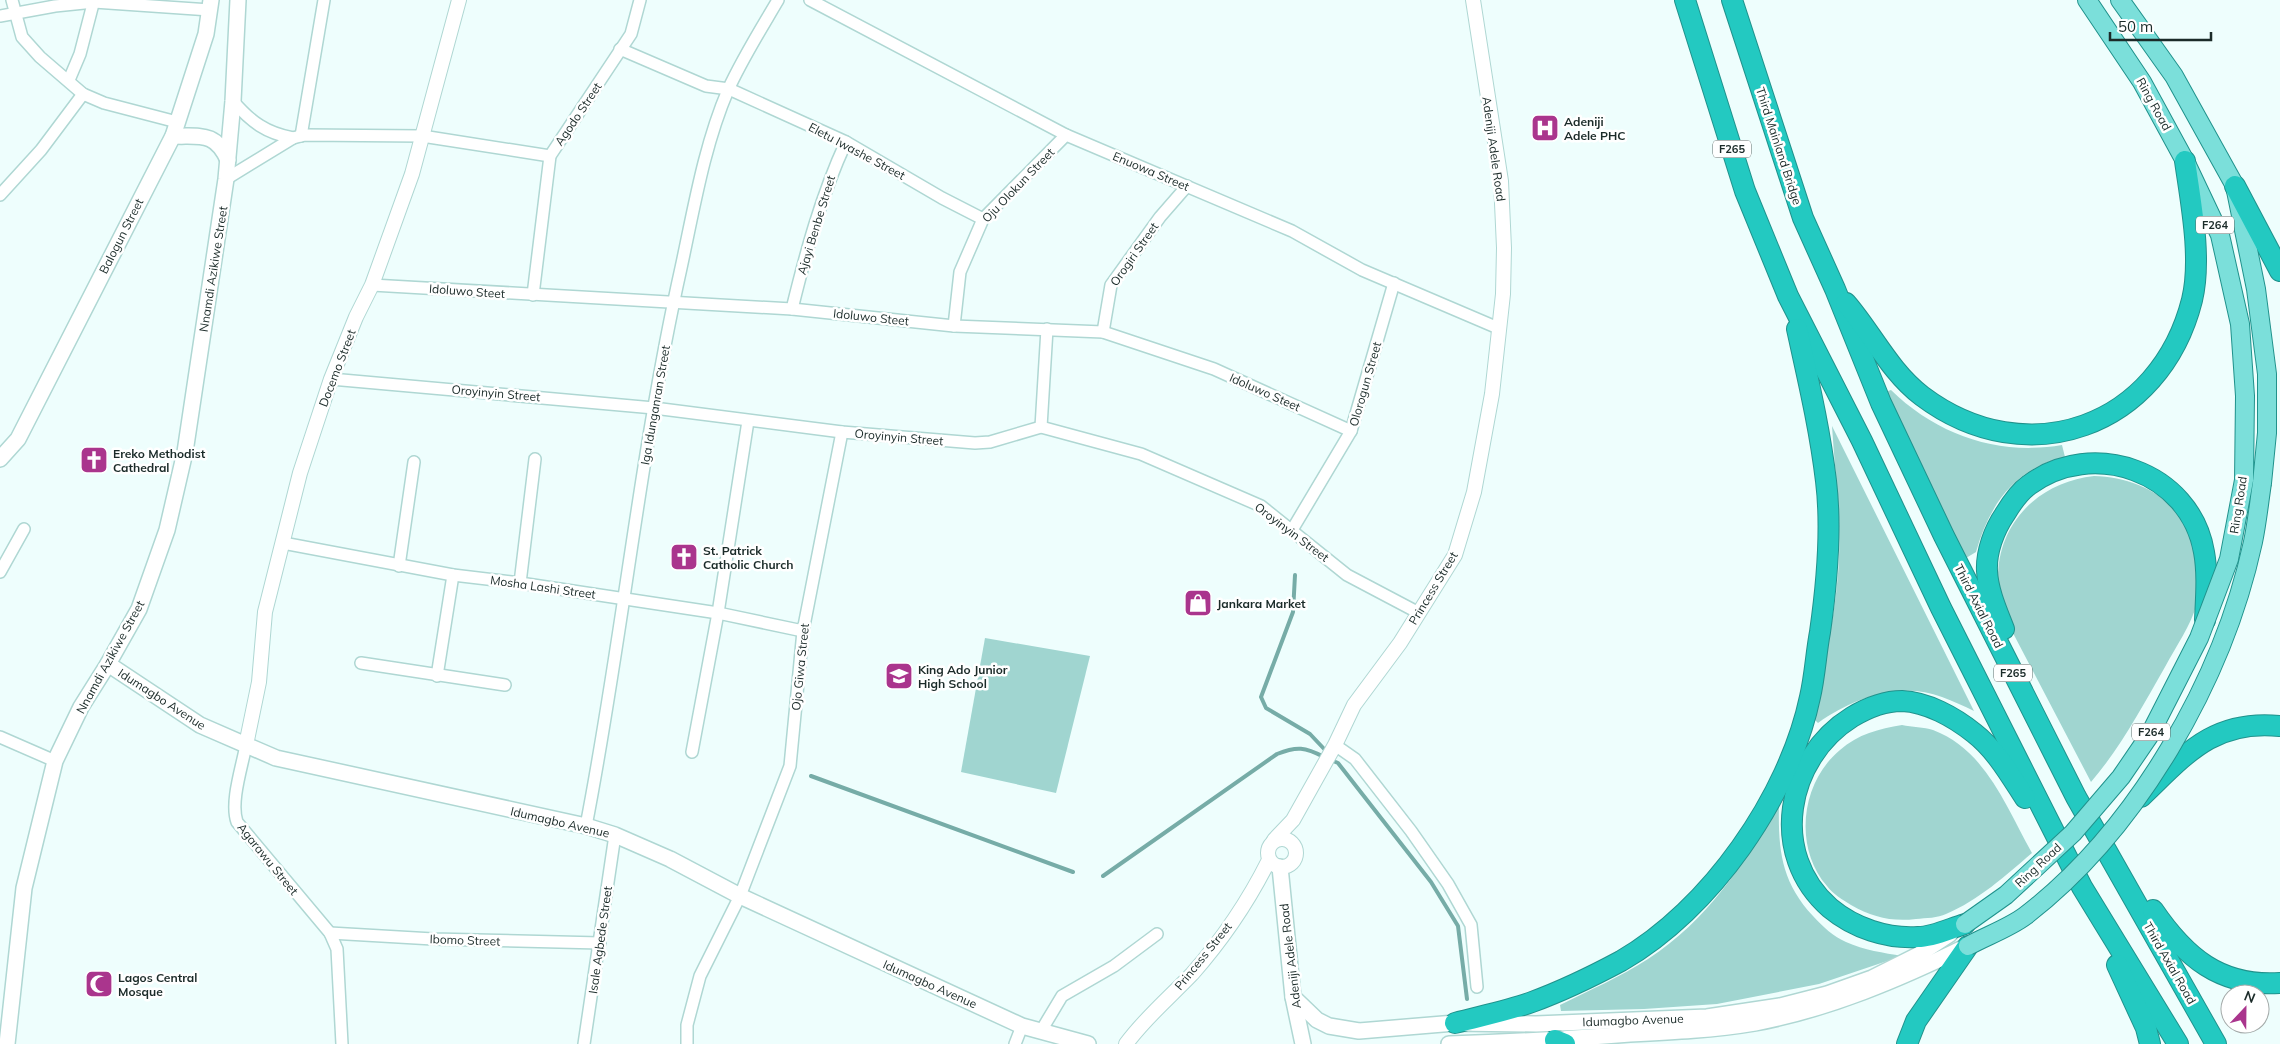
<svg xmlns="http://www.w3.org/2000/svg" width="2280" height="1044" viewBox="0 0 2280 1044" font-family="Mulish,sans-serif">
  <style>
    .grass { fill: #a0d5d0 }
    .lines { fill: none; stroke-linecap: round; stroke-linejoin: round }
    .stream { stroke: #76aca7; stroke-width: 4 }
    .minor-casing { stroke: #afd7d3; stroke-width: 14 }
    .tertiary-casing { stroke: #afd7d3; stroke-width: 16 }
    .secondary-casing { stroke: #afd7d3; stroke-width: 18 }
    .primary-casing { stroke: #20928c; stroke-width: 20 }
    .motorway-casing { stroke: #20928c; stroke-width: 22 }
    .minor { stroke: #fff; stroke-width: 11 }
    .tertiary { stroke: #fff; stroke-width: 14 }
    .secondary { stroke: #fff; stroke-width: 15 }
    .primary { stroke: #7bdfda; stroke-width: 18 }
    .motorway { stroke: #23c9c1; stroke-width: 20 }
    .primary-bridge-casing { stroke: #20928c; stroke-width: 20; stroke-linecap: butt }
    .primary-bridge { stroke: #7bdfda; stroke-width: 18 }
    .labels { text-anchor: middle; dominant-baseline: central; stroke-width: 5; stroke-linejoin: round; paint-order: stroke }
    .shield { fill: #fff; stroke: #5f6b69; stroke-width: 1 }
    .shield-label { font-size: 11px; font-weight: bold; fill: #1b2b29 }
    .street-label { font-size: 12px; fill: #1b2b29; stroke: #fff }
    .poi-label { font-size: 12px; font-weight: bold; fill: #1b2b29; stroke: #fff; text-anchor: start }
  </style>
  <rect width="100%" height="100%" fill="#eefefd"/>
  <!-- grass -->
  <g class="grass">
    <path d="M1891,390C1937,435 1998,456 2062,445L2065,457C2015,468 1989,505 1976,552L1966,558L1885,392Z"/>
    <path d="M1832,426L1974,711C1964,706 1953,701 1942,697C1900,681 1853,698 1818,723L1812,717C1823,670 1834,623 1838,574C1842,526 1835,474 1832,426Z"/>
    <path d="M2094,476C2137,477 2180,499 2194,542C2197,550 2196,561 2196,569C2197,579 2200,593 2197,603C2191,626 2176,646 2165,667C2142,707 2121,747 2091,782L2014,635C2007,617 1999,599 1998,580C1997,523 2039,482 2094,476Z"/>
    <polygon points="985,638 1090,656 1056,793 961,772"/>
    <path d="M1902,725C1912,727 1924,727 1933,730C1986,750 2006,807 2032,853C2005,876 1979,900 1946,914C1938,918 1926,918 1916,919C1892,922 1872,917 1851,905C1843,900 1833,894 1827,886C1793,847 1801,782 1840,750C1858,734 1879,729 1902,725Z"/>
    <path d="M1779,803C1778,850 1781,881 1813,916C1822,926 1834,937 1846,942C1864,950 1884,953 1902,956L1819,984L1717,1004L1644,1009L1561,1011L1560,1005C1590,990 1620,977 1648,959C1708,920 1744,864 1779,803Z"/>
  </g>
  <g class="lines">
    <!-- stream -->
    <g class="stream">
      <polyline points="1295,575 1293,612 1261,697 1266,708 1310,734 1327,752"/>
      <polyline points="1331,760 1338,763 1431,882 1458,926 1467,999"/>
      <polyline points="811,776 1073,872"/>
      <path d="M1103,876L1277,754C1297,746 1305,747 1324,757"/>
    </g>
    <defs>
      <g id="minor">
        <polyline points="12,0 22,37 40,57 83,94 104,103 177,122"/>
        <polyline points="810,0 1066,135 1292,231 1362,270 1498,328"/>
        <polyline points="0,16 55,6 94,2 210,10"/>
        <polyline points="620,49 706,86 729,89 846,142 942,198 983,219"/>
        <polyline points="69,80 80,54 94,0"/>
        <path d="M233,101C251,122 266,133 293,138"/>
        <polyline points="301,136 324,0"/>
        <polyline points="226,179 293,138 304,135 422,136 550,156"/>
        <polyline points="0,195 41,150 83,94"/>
        <polyline points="372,285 792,309 954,326 1103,332 1214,369 1351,431"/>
        <polyline points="533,295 550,156 631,34 640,0"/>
        <path d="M792,309C806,252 821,196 846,142"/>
        <polyline points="954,326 960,272 983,219 1066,135"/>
        <polyline points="1103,332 1111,285 1160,217 1187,186"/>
        <polyline points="331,379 654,408 842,432 975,443 990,442 1041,427 1141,454 1261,506 1347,575 1419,613"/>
        <polyline points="1041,427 1047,329"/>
        <polyline points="1292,530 1351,431 1394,283"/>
        <polyline points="283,543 453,575 520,583 718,613 803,631"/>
        <polyline points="399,566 414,462"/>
        <polyline points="0,572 24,529"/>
        <polyline points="520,583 535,459"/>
        <polyline points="361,663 505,685"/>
        <polyline points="437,676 453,575"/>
        <polyline points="0,737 55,761"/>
        <path d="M246,745C242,767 230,802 237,822L330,933L337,949L342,1044"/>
        <polyline points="1335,745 1355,759 1411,831 1448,884 1471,925 1477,987"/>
        <polyline points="692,752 718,613 748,421"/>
        <path d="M586,826C622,641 640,452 681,268C694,208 704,146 728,90C742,59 761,29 778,0"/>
        <polyline points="330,933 433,939 600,943"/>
        <polyline points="1041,1031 1062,996 1114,966 1157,934"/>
        <polyline points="584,1044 615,835"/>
        <polyline points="687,1044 687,1025 700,976 740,896 790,766 803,631 842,432"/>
        <polyline points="1015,1044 1022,1026"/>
      </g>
      <g id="tertiary">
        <polyline points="246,745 259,682 265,612 300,473 331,379 356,317 372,285 412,174 459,0"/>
        <circle cx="1282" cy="853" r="14"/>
        <polyline points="1274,840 1293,820 1335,745 1354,705 1400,643 1455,555 1474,492 1492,394 1503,294 1504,248 1501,181 1473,0"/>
        <path d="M1126,1044C1145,1018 1170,997 1192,974C1222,940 1249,900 1269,860"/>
      </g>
      <g id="secondary">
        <path d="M173,136C200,137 215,131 228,160"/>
        <polyline points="0,459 18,439 173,136 206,34 211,0"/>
        <polyline points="108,664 200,725 276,758 586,826 615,835 670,859 740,896 1022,1026 1088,1044"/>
        <polyline points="1280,867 1293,997 1303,1044"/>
        <polyline points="1293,997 1317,1020 1329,1026 1359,1031 1455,1023 1536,1024 1707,1017 1780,1006 1827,994 1872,978 1918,955 1950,934"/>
        <polyline points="7,1044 24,888 55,761 81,707 108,664 139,609 167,530 185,452 226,179 233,101 238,0"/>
        <path d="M1449,1044C1510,1042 1570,1039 1630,1034C1672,1032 1714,1030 1755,1023C1829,1009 1900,979 1967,946"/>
      </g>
      <g id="primary">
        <polyline points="2087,0 2142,82 2185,161 2220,235 2240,324 2245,396 2244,480"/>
        <polyline points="2120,0 2174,76 2235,186 2256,289 2267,374 2267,433 2262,483"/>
      </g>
      <g id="motorway">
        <polyline points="1685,0 1745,191 1788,296 1862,441 1941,608 2082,887 2178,1044"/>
        <polyline points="1732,0 1803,218 1835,289 1881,403 1944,536 2076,797 2216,1044"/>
        <polyline points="2235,186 2280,271"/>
        <path d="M1846,303C1872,333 1890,372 1922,396C2027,475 2160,427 2192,300C2202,259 2191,203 2185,161"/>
        <path d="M2004,629C1997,611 1988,591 1987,571C1986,552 1994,530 2005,514C2011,504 2019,492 2029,485C2092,438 2190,471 2204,552C2208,574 2206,597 2205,620"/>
        <path d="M2141,797C2185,755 2213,719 2280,726"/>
        <path d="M2153,910C2185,957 2220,987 2280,983"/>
        <path d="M1965,924C1951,928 1933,937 1918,937C1887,939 1854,928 1830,908C1768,854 1786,758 1852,717C1867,708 1884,701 1902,701C1927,702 1954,717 1974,733C1996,750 2010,775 2025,798"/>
        <polyline points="2117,965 2146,1028 2150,1044"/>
        <path d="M1455,1023C1481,1016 1507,1011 1532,1002C1562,991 1593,976 1621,961C1710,910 1789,797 1810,697C1815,676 1816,653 1820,632C1827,583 1832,530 1826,481C1820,430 1808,379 1797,329"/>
        <polyline points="1555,1040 1565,1044"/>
        <polyline points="1907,1044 1916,1021 1968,946"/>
      </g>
    </defs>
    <!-- minor casing -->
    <use href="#minor" class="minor-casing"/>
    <!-- tertiary casing -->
    <use href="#tertiary" class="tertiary-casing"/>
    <!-- secondary casing -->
    <use href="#secondary" class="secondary-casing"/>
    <!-- primary casing -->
    <use href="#primary" class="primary-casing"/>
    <!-- motorway casing -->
    <use href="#motorway" class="motorway-casing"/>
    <!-- minor -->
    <use href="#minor" class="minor"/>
    <!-- tertiary -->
    <use href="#tertiary" class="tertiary"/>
    <!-- secondary -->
    <use href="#secondary" class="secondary"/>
    <!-- primary -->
    <use href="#primary" class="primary"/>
    <!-- motorway -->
    <use href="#motorway" class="motorway"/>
    <defs>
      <g id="primary-bridge">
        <polyline points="1965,924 2006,895 2073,833 2121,777 2149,736 2199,638 2229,559 2244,480"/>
        <path d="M1968,946C1986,936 2009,928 2025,916C2137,830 2223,680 2253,542C2257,523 2259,503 2262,483"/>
      </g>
    </defs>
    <!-- primary-bridge casing -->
    <use href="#primary-bridge" class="primary-bridge-casing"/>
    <!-- primary-bridge -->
    <use href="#primary-bridge" class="primary-bridge"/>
  </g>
  <!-- icons -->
  <defs>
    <symbol id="hospital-square" viewBox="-11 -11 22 22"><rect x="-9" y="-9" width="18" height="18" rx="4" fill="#aa358d" stroke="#fff"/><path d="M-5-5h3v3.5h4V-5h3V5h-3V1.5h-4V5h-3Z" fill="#fff"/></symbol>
    <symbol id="church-square" viewBox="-11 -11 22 22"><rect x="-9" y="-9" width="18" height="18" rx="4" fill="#aa358d" stroke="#fff"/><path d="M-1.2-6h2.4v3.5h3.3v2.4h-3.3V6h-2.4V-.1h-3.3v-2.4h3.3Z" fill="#fff"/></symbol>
    <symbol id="shop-square" viewBox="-11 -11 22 22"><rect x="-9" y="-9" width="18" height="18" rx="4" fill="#aa358d" stroke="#fff"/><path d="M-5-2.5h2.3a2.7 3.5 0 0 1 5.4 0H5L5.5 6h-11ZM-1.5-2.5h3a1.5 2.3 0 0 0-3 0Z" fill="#fff"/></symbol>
    <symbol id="school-square" viewBox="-11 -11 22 22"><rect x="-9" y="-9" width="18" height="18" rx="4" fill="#aa358d" stroke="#fff"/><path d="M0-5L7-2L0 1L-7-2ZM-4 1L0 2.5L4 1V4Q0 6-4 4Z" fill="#fff"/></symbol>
    <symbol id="mosque-square" viewBox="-11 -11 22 22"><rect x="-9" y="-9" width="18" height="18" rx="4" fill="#aa358d" stroke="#fff"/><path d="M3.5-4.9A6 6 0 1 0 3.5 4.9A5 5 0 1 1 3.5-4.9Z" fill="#fff"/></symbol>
  </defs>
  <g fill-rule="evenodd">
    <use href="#hospital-square" x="1529" y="112" width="32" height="32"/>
    <use href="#church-square" x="78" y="444" width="32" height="32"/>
    <use href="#church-square" x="668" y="541" width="32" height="32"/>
    <use href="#shop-square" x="1182" y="587" width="32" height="32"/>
    <use href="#school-square" x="883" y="660" width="32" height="32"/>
    <use href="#mosque-square" x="83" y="968" width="32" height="32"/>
  </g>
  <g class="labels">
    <!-- shield labels -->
    <g class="shield">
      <rect x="1713" y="140.5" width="38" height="17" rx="4"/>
      <rect x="2196" y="216.5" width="38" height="17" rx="4"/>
      <rect x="1994" y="664.5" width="38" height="17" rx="4"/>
      <rect x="2132" y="723.5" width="38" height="17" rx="4"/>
    </g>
    <g class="shield-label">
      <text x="1732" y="149">F265</text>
      <text x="2215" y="225">F264</text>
      <text x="2013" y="673">F265</text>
      <text x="2151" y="732">F264</text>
    </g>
    <!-- street labels -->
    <g class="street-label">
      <text transform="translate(2154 104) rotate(61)">Ring Road</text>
      <text transform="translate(578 114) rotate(-56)">Agodo Street</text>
      <text transform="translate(1779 146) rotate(72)">Third Mainland Bridge</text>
      <text transform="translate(1494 149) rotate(82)">Adeniji Adele Road</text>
      <text transform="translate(857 151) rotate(28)">Eletu Iwashe Street</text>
      <text transform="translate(1151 171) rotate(23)">Enuowa Street</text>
      <text transform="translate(1018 185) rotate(-46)">Oju Olokun Street</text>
      <text transform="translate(816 225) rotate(-73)">Ajayi Benbe Street</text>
      <text transform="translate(121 236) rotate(-63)">Balogun Street</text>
      <text transform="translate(1134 254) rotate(-55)">Orogiri Street</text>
      <text transform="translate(213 269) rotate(-81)">Nnamdi Azikiwe Street</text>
      <text transform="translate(467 291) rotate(4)">Idoluwo Steet</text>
      <text transform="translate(871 317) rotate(6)">Idoluwo Steet</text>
      <text transform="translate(337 368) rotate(-69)">Docemo Street</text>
      <text transform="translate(1365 384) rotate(-74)">Olorogun Street</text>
      <text transform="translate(1265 392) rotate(24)">Idoluwo Steet</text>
      <text transform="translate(496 393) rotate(5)">Oroyinyin Street</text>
      <text transform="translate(655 405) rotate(-80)">Iga Idunganran Street</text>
      <text transform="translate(899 437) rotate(5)">Oroyinyin Street</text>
      <text transform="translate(2238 505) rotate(-81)">Ring Road</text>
      <text transform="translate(1292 532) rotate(37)">Oroyinyin Street</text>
      <text transform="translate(543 587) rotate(8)">Mosha Lashi Street</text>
      <text transform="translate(1433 588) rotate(-59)">Princess Street</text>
      <text transform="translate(1979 606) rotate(63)">Third Axial Road</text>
      <text transform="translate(110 657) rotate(-61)">Nnamdi Azikiwe Street</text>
      <text transform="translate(800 667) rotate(-84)">Ojo Giwa Street</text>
      <text transform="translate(162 699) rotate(33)">Idumagbo Avenue</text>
      <text transform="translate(560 822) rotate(13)">Idumagbo Avenue</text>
      <text transform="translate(268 859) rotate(51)">Agarawu Street</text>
      <text transform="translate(2038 865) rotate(-43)">Ring Road</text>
      <text transform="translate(465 940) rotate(2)">Ibomo Street</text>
      <text transform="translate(600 940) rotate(-82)">Isale Agbede Street</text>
      <text transform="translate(1203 956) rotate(-51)">Princess Street</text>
      <text transform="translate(1290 956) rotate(-97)">Adeniji Adele Road</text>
      <text transform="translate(2170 963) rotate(60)">Third Axial Road</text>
      <text transform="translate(930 984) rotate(24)">Idumagbo Avenue</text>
      <text transform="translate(1633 1020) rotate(-2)">Idumagbo Avenue</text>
    </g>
    <!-- poi labels -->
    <g class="poi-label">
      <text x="1564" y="121">Adeniji<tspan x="1564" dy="14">Adele PHC</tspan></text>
      <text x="113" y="453">Ereko Methodist<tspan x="113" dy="14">Cathedral</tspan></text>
      <text x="703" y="550">St. Patrick<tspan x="703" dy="14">Catholic Church</tspan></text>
      <text x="1217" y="603">Jankara Market</text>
      <text x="918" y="669">King Ado Junior<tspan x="918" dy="14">High School</tspan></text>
      <text x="118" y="977">Lagos Central<tspan x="118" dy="14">Mosque</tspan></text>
    </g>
  </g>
  <!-- north arrow -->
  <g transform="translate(2245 1009) rotate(22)"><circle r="24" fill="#ffffff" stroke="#a4aaa9"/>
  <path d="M0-4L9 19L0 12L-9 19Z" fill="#aa358d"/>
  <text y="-8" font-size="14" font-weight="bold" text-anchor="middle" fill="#1b2b29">N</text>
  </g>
  <!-- scale -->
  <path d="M2110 32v8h101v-8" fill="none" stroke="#1b2b29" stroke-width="2.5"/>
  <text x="2118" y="32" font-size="15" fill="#1b2b29" stroke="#ffffff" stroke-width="4" paint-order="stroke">50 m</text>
</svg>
